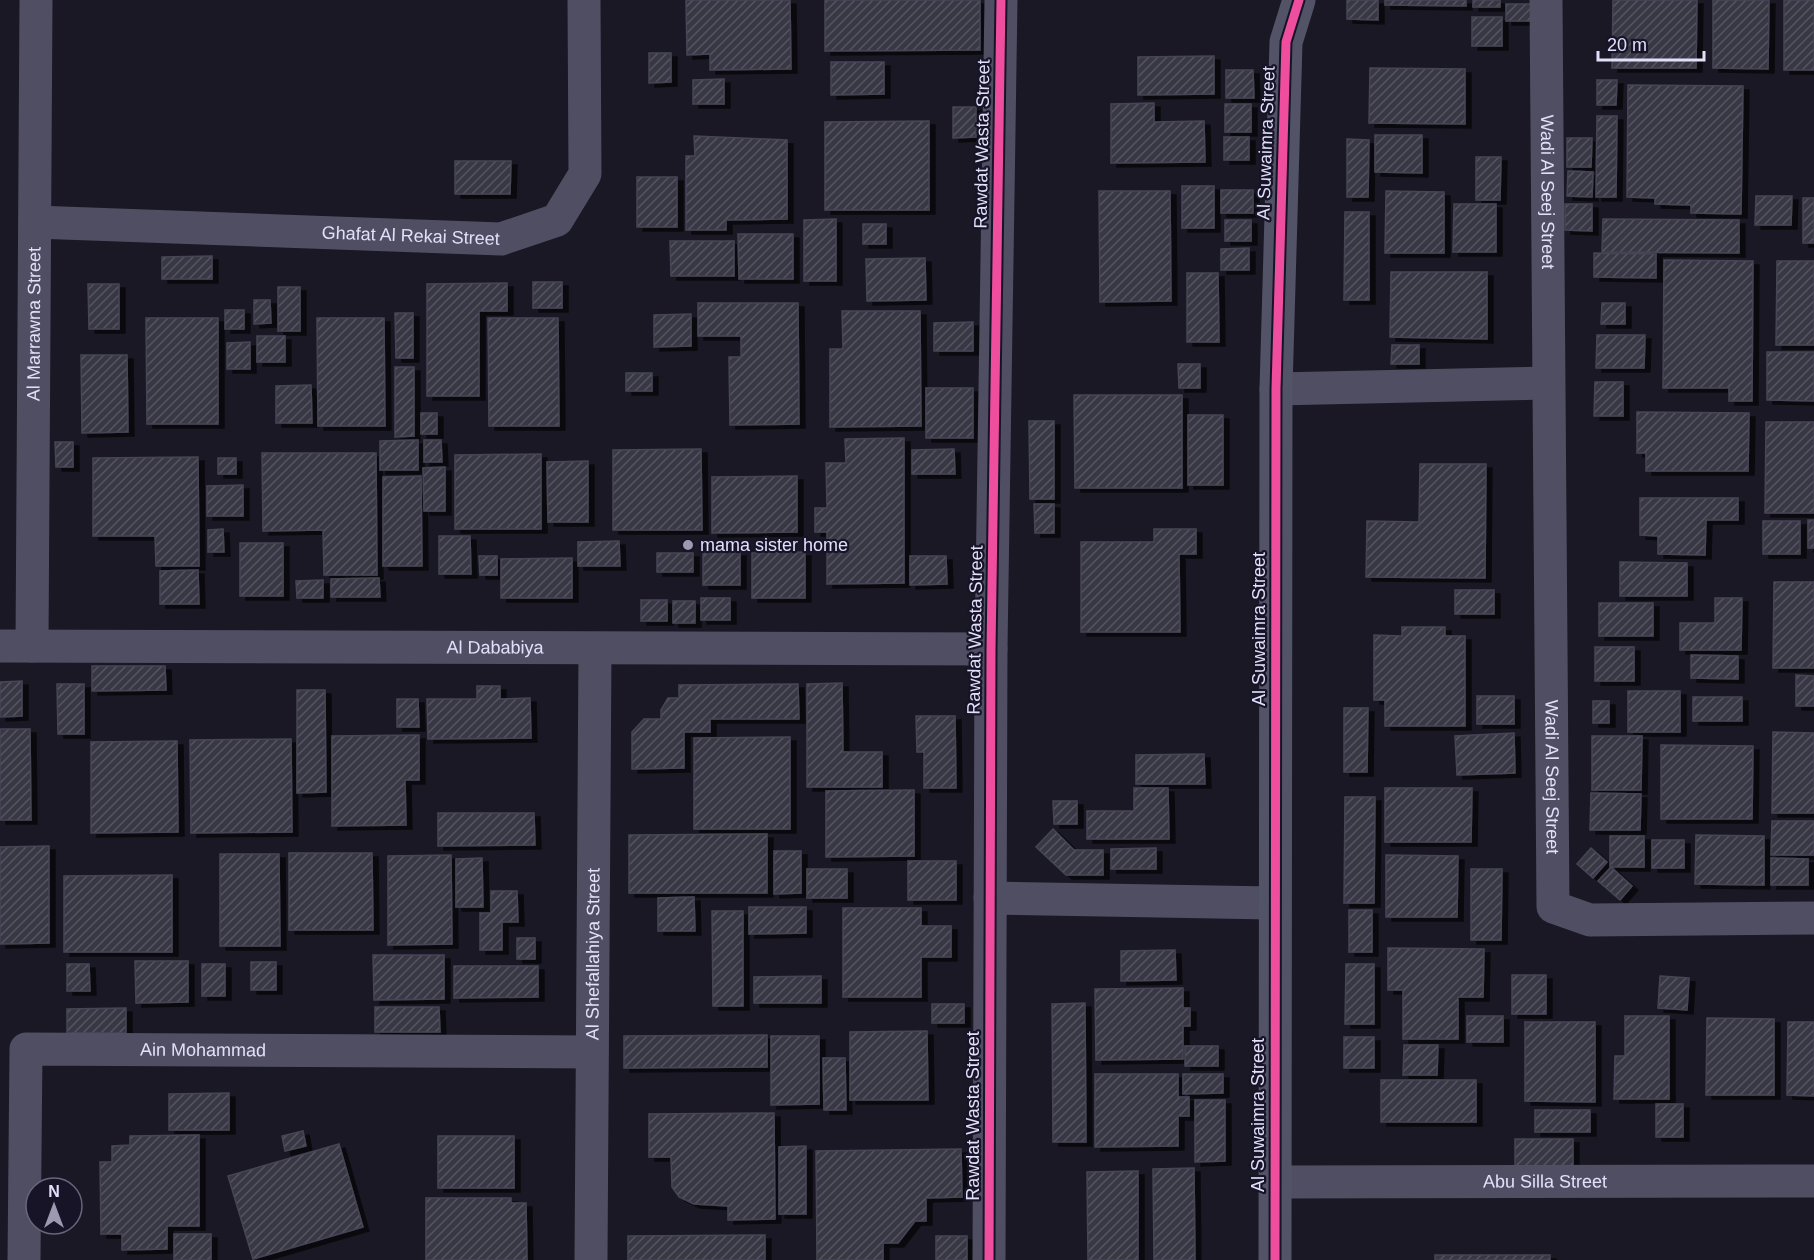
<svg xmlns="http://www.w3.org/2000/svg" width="1814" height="1260" viewBox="0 0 1814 1260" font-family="Arial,sans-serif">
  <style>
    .building { fill: url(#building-hatch); stroke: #474555; stroke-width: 1.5; filter: url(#shadow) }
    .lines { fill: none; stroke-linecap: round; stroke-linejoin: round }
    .street { stroke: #504e63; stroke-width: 33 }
    .secondary { stroke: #535368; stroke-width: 33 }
    .cycleway-casing { stroke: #171428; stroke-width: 13 }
    .cycleway { stroke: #ef4d9e; stroke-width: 9 }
    .poi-dot { fill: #9c99b0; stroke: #171428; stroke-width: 2 }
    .labels { text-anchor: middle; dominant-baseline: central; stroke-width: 4.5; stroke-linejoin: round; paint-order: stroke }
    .street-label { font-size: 18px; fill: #e2dffb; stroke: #171428 }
    .poi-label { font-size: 18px; fill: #e2dffb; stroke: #171428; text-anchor: start }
  </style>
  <defs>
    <pattern id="building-hatch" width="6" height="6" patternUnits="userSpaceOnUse" patternTransform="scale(1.5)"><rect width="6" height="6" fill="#393745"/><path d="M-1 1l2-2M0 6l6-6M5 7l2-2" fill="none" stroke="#555461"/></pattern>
    <filter id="shadow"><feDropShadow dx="6" dy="4" stdDeviation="0" flood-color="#0009"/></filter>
  </defs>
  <rect width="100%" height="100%" fill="#1a1824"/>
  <!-- building -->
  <g class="building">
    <polygon points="686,0 790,0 791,69 710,70 710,54 687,55"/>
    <polygon points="825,0 980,0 980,50 825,51"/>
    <polygon points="1347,0 1378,0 1378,20 1347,19"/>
    <polygon points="1385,0 1466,0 1466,6 1385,5"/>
    <rect x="1473" y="0" width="27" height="7"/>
    <polygon points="1613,0 1697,0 1696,68 1612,68"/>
    <polygon points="1713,0 1769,0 1768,69 1713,68"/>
    <rect x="1784" y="0" width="30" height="70"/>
    <rect x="1506" y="4" width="31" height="17"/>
    <rect x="1472" y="17" width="30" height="29"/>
    <polygon points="649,53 671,53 671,82 649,83"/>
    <polygon points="1214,56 1214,94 1138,95 1138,57"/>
    <polygon points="831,62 884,62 884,94 831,95"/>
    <polygon points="1370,68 1465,69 1465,124 1369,123"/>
    <polygon points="1226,70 1253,70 1254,98 1226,98"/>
    <polygon points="724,79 724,104 693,104 693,80"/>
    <polygon points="1597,80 1617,80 1616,105 1597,105"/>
    <polygon points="1628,85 1743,86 1741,214 1691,213 1691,205 1655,204 1655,198 1627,197"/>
    <polygon points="1154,103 1154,122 1204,121 1205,162 1111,163 1111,104"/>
    <rect x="1225" y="104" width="26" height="28"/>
    <polygon points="953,107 976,107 976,137 953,138"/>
    <polygon points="1597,116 1617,116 1616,197 1596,197"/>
    <polygon points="929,121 929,210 825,210 825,122"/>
    <polygon points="1375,135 1422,135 1422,173 1375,172"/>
    <polygon points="694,136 787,140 787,219 726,220 726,230 686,230 686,156 695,156"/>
    <rect x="1224" y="137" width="25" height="23"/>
    <polygon points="1567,138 1592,138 1591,167 1567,167"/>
    <polygon points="1347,139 1369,140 1368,197 1347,197"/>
    <polygon points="1476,157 1501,157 1500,200 1476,200"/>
    <polygon points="455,161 511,161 510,194 455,194"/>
    <polygon points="1568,171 1593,172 1592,197 1567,196"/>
    <rect x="637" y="177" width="40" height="50"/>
    <rect x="1182" y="186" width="32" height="42"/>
    <rect x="1221" y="190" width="32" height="23"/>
    <polygon points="1099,191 1170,191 1171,301 1100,302"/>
    <polygon points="1386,191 1444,192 1444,253 1385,253"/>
    <polygon points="1756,196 1792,196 1791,225 1755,225"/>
    <rect x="1803" y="198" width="11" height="45"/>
    <polygon points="1454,204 1496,204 1496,252 1453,252"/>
    <polygon points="1565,204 1592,204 1592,231 1565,230"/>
    <polygon points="1345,212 1369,212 1369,300 1344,300"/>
    <polygon points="836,219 836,281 804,281 804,220"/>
    <polygon points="1603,219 1739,220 1739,253 1602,252"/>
    <rect x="1225" y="220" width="26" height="21"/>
    <rect x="863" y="224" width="23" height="20"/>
    <polygon points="738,234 793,234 793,279 739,279"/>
    <polygon points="670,241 734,241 734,276 671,276"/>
    <polygon points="1249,248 1249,270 1221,270 1221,249"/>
    <polygon points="1594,253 1656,254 1656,278 1594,277"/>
    <polygon points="212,256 212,279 162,279 162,257"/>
    <polygon points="925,258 926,300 867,301 866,259"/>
    <polygon points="1664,260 1753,261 1752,401 1729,401 1729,388 1663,388"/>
    <polygon points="1777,261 1814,261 1814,345 1776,345"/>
    <polygon points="1391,272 1487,272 1487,339 1390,337"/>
    <polygon points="1187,273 1218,273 1219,342 1187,342"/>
    <rect x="533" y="282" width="29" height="26"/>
    <polygon points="507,283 507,311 479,311 479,396 427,396 427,284"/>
    <polygon points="88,284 119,284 119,329 89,329"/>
    <rect x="278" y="287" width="22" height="44"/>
    <polygon points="254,300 270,300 271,323 254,324"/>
    <polygon points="698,303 798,303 799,424 730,425 729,357 741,357 741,336 698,336"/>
    <polygon points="1602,303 1625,303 1625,324 1601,324"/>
    <rect x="225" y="310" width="19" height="19"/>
    <polygon points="842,311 920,311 921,426 830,427 830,349 843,349"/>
    <polygon points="395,313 413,313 413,358 396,358"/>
    <polygon points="691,314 691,346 654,347 654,315"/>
    <polygon points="146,318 218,318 218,424 147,424"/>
    <polygon points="317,318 384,318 385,426 318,426"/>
    <polygon points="488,318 558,318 559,426 489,426"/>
    <polygon points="973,322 973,351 934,351 934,323"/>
    <polygon points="1597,335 1645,335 1644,368 1596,368"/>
    <rect x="257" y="336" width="28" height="26"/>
    <polygon points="250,342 250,369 227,369 227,343"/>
    <polygon points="1392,345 1419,345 1419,364 1391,364"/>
    <polygon points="1767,352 1814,352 1814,401 1767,400"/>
    <polygon points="81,355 127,355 128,432 82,433"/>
    <polygon points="1178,364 1200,364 1200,388 1179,388"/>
    <polygon points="395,367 414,367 414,436 395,437"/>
    <rect x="626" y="373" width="26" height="18"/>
    <polygon points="1595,382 1623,382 1623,416 1594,416"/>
    <polygon points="311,385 312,423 276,423 276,386"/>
    <rect x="926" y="388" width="47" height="50"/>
    <polygon points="1074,395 1182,395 1182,488 1075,488"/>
    <polygon points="1637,412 1749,413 1748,471 1646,471 1646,453 1637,453"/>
    <rect x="421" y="413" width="16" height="21"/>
    <rect x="1188" y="415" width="35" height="70"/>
    <polygon points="1029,421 1054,421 1054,499 1030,499"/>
    <polygon points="1766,422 1814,422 1814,513 1765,513"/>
    <polygon points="904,438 904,583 827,584 827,532 815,532 815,508 827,508 826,463 846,463 845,439"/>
    <polygon points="418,440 418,470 380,470 380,441"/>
    <polygon points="424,440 441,440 442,462 424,462"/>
    <polygon points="55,442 73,442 73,467 56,467"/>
    <polygon points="701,449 702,530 613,530 613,450"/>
    <polygon points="954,449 955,474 912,474 912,450"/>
    <polygon points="262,453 376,453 377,575 324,575 323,530 263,531"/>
    <polygon points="541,454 541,529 455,529 455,455"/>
    <polygon points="198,457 199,566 156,566 155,536 93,536 93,458"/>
    <rect x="218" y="458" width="18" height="16"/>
    <polygon points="588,461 588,522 548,522 547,462"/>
    <polygon points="1420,464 1486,464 1485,578 1366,577 1367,521 1419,522"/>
    <polygon points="445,467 445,511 424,511 423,468"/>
    <polygon points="421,476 422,566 383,566 383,477"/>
    <polygon points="797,476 797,532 712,533 712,477"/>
    <polygon points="243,485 243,516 207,516 207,486"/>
    <polygon points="1640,498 1738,498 1738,520 1706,520 1705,555 1658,554 1658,536 1640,535"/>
    <polygon points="1034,504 1054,504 1054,533 1035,533"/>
    <rect x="1808" y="520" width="6" height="28"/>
    <rect x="1763" y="521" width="37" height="33"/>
    <polygon points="223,529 224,552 208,552 208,530"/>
    <polygon points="1154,529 1196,529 1196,554 1179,554 1180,632 1081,632 1081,542 1154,542"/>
    <polygon points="439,536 470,536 471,574 439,574"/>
    <polygon points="619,541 620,566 578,566 578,542"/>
    <rect x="240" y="543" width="43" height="53"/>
    <polygon points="740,552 740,585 703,585 703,553"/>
    <polygon points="805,552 805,598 752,598 752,553"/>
    <rect x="657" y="553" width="36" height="19"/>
    <polygon points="479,556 497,556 497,575 480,575"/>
    <polygon points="910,556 946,556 947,584 910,585"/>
    <polygon points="572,558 572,598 501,598 501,559"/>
    <polygon points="1620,562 1687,563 1687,596 1620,596"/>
    <polygon points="198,570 199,604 160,604 160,571"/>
    <polygon points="379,578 380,597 331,597 331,579"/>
    <polygon points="323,580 323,598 297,598 296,581"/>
    <polygon points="1774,582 1814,582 1814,668 1773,668"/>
    <rect x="1455" y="590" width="39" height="24"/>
    <rect x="701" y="598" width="29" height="22"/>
    <polygon points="1715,598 1742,598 1741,650 1680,650 1680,623 1715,623"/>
    <rect x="641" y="600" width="26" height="21"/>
    <rect x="673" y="601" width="22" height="22"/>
    <rect x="1599" y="603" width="54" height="33"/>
    <polygon points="1402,627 1445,627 1445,636 1465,636 1465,726 1385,726 1385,700 1374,700 1374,635 1402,636"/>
    <rect x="1595" y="647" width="39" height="34"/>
    <polygon points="1691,655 1738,656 1738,679 1691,678"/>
    <polygon points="92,666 165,666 166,690 92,691"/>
    <polygon points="1796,675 1814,676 1814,706 1796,706"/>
    <polygon points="22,681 22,716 0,717 0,682"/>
    <polygon points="842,683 843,752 882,752 882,787 807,787 807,684"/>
    <polygon points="57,684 84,684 84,734 58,734"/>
    <polygon points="798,684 799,719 710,719 710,732 684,732 684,768 632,769 632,732 644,719 661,719 661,710 668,698 679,698 679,685"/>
    <polygon points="477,686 500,686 500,699 530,698 531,738 428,739 427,699 477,699"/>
    <polygon points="297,690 325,690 326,792 297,793"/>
    <rect x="1628" y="691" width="52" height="41"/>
    <rect x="1477" y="696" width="37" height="28"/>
    <rect x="1693" y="697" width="49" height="24"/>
    <polygon points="397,699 418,699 419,727 397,727"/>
    <rect x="1593" y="701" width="16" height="22"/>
    <polygon points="1344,708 1368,708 1367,772 1344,772"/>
    <polygon points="916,716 955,716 956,788 924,788 924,752 917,752"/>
    <polygon points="0,729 30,729 31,820 0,820"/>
    <polygon points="1773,732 1814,733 1814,813 1772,813"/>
    <polygon points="1514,733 1515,773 1457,775 1455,736"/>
    <polygon points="419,735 419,780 405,780 406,825 332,826 332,736"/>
    <polygon points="1592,736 1642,736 1641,790 1592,790"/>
    <polygon points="790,737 790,829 694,829 694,738"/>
    <polygon points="291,739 292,832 191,833 190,740"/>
    <polygon points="177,741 178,832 91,833 91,742"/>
    <polygon points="1661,745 1753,746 1752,819 1661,819"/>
    <polygon points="1204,754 1205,784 1136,784 1136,755"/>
    <polygon points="1134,788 1168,788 1169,839 1087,839 1087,811 1134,811"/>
    <polygon points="1385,788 1472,788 1471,842 1385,842"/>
    <polygon points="914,790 914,856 826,857 826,791"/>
    <polygon points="1591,793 1641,794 1640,830 1590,830"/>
    <polygon points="1345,797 1375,797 1374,903 1344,903"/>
    <polygon points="1053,801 1077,801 1077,824 1054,824"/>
    <polygon points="438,813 534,813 535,845 438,846"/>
    <polygon points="1772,821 1814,821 1814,855 1771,855"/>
    <polygon points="1053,829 1074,850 1103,850 1103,875 1066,875 1036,847"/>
    <polygon points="767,834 767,893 629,893 629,835"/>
    <polygon points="1696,835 1764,836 1764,885 1695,884"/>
    <rect x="1610" y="836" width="34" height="31"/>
    <rect x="1652" y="840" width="32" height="28"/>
    <polygon points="49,846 49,943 0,944 0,847"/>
    <polygon points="1156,848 1156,869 1111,869 1111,849"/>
    <polygon points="1591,848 1607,862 1593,878 1577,864"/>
    <polygon points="774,851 801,851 801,893 774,894"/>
    <polygon points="289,853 372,853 373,930 289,930"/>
    <polygon points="220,854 279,854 280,946 220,946"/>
    <polygon points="451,855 452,944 388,945 388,856"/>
    <polygon points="1386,855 1458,856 1457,917 1386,917"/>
    <polygon points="482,858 483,907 456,907 456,859"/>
    <polygon points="1771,858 1808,859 1808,885 1771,885"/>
    <rect x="908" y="861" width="48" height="39"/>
    <polygon points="1611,867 1632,886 1620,900 1598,881"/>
    <rect x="807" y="869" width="40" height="29"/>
    <polygon points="1471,869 1502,869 1501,940 1471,940"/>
    <polygon points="172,875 172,952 64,952 64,876"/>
    <polygon points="491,891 517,891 518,922 502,922 502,950 480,950 480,913 491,913"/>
    <polygon points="694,897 695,931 658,931 658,898"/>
    <polygon points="749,907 806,907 806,933 749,934"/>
    <polygon points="843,908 921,908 921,926 951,926 951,957 921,957 921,997 843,997"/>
    <rect x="1349" y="910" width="23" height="42"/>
    <polygon points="712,911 743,911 743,1006 713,1006"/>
    <rect x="517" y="938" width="18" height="21"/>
    <polygon points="1388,948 1484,949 1483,997 1458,997 1458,1039 1403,1039 1403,990 1388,990"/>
    <polygon points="1175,950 1176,980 1121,981 1121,951"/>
    <polygon points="373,955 444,955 444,999 374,1000"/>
    <polygon points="135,961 188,961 188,1002 136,1003"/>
    <rect x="251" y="962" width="25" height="28"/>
    <polygon points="67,964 89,964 90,991 67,991"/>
    <rect x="202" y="964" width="23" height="32"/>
    <polygon points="1346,964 1374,964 1374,1024 1345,1024"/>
    <polygon points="454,966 538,966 538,997 454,998"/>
    <rect x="1512" y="975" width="34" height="39"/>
    <polygon points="821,976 821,1003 754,1003 754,977"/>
    <polygon points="1660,976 1689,978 1687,1010 1658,1008"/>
    <polygon points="1183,988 1183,1008 1190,1008 1190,1026 1183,1026 1183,1059 1096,1060 1095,989"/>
    <polygon points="1085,1003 1086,1142 1053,1142 1052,1004"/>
    <rect x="932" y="1004" width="32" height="19"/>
    <polygon points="375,1007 439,1007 440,1032 375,1032"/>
    <polygon points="126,1008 126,1033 67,1033 67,1009"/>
    <rect x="1467" y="1016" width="36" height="26"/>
    <polygon points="1625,1016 1669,1016 1669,1099 1614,1099 1615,1056 1625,1056"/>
    <polygon points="1707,1018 1774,1019 1774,1095 1706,1095"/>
    <polygon points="1525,1022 1595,1022 1595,1102 1525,1101"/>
    <polygon points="1788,1022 1814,1022 1814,1096 1787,1095"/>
    <polygon points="927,1031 928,1100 850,1100 850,1032"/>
    <polygon points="767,1035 767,1067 624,1068 624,1036"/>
    <polygon points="771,1036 819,1036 819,1104 771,1105"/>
    <rect x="1344" y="1037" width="30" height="31"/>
    <polygon points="1404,1045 1438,1045 1437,1075 1403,1075"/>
    <rect x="1185" y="1046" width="33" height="20"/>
    <polygon points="823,1058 845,1058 846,1110 824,1110"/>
    <polygon points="1095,1074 1178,1074 1178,1097 1189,1097 1189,1116 1178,1116 1178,1146 1095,1147"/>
    <polygon points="1183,1074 1223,1074 1223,1093 1183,1094"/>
    <rect x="1381" y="1080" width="95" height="42"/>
    <polygon points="229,1093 229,1130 169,1130 169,1094"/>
    <polygon points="1195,1100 1225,1100 1225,1161 1195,1162"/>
    <rect x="1656" y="1104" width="27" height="33"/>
    <rect x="1535" y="1110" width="55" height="22"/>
    <polygon points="774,1113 775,1219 728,1220 728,1206 694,1204 679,1197 672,1187 671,1157 649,1157 649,1114"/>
    <polygon points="303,1131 306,1146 285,1151 282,1136"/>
    <polygon points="199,1135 199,1226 167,1226 167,1249 122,1250 122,1234 101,1234 100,1162 112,1162 112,1146 130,1145 130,1136"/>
    <rect x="438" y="1136" width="76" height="52"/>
    <rect x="1515" y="1139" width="58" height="28"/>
    <polygon points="339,1144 363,1227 253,1259 228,1176"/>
    <polygon points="806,1146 806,1214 779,1214 779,1147"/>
    <polygon points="961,1149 962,1197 926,1198 926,1221 915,1221 898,1243 883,1243 883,1260 817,1260 816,1151"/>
    <polygon points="1194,1168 1195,1260 1154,1260 1153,1169"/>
    <polygon points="1138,1171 1138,1260 1088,1260 1087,1172"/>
    <polygon points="426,1198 511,1198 511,1203 526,1203 527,1260 426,1260"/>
    <rect x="174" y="1234" width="37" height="26"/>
    <polygon points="765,1235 765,1260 628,1260 628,1236"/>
    <rect x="936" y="1236" width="31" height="24"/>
    <rect x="1435" y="1255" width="115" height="5"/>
  </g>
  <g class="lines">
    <!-- street -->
    <g class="street">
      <path id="s1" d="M1546,0L1553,907L1590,920L1814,918"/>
      <path id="s2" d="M35,222L501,239L557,220L585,174L584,0"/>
      <polyline points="1276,389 1547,383"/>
      <path id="s3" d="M0,646L991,649"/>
      <path id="s4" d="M32,646L36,0"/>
      <polyline points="990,898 1274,903"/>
      <path id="s5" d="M1275,1182L1814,1181"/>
      <path id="s6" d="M24,1260L26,1049L592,1052"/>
      <path id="s7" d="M591,1260L595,649"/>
      <polyline points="989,1260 991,649 1001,0"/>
    </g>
    <!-- secondary -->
    <polyline class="secondary" points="1275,1260 1276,389 1286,42 1299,0"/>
    <defs>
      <g id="cycleway">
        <polyline points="989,1260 991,649 1001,0"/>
        <polyline points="1275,1260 1276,389 1286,42 1299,0"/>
      </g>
    </defs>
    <!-- cycleway casing -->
    <use href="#cycleway" class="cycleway-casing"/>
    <!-- cycleway -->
    <use href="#cycleway" class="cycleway"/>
  </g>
  <!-- markers -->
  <circle class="poi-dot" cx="688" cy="545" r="6"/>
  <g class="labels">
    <!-- street labels -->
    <g class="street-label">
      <text transform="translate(1266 143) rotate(-88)">Al Suwaimra Street</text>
      <text transform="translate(982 144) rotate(-89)">Rawdat Wasta Street</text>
      <text stroke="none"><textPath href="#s1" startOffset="192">Wadi Al Seej Street</textPath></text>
      <text stroke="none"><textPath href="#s2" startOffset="376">Ghafat Al Rekai Street</textPath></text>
      <text stroke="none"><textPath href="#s4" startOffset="322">Al Marrawna Street</textPath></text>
      <text transform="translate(1259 629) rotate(-90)">Al Suwaimra Street</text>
      <text transform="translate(975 630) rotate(-89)">Rawdat Wasta Street</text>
      <text stroke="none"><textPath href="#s3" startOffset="495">Al Dababiya</textPath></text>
      <text stroke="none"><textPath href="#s1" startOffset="777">Wadi Al Seej Street</textPath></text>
      <text stroke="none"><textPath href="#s7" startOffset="306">Al Shefallahiya Street</textPath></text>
      <text stroke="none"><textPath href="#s6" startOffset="388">Ain Mohammad</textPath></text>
      <text transform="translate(1258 1115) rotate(-90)">Al Suwaimra Street</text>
      <text transform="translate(973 1116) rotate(-90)">Rawdat Wasta Street</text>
      <text stroke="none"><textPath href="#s5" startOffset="270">Abu Silla Street</textPath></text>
    </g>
    <!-- poi labels -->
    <g class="poi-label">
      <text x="700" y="545">mama sister home</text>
    </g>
  </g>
  <!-- north arrow -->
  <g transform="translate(54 1206)"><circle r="28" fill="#171428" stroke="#68657c" stroke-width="1.5"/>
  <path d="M0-4.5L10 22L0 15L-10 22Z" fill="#9c99b0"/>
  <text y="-9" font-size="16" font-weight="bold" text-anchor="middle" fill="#e2dffb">N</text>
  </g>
  <!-- scale -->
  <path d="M1598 51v9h106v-9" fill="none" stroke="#e2dffb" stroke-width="3"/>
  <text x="1607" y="51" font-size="18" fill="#e2dffb" stroke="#171428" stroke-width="4.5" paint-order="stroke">20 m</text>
</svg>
